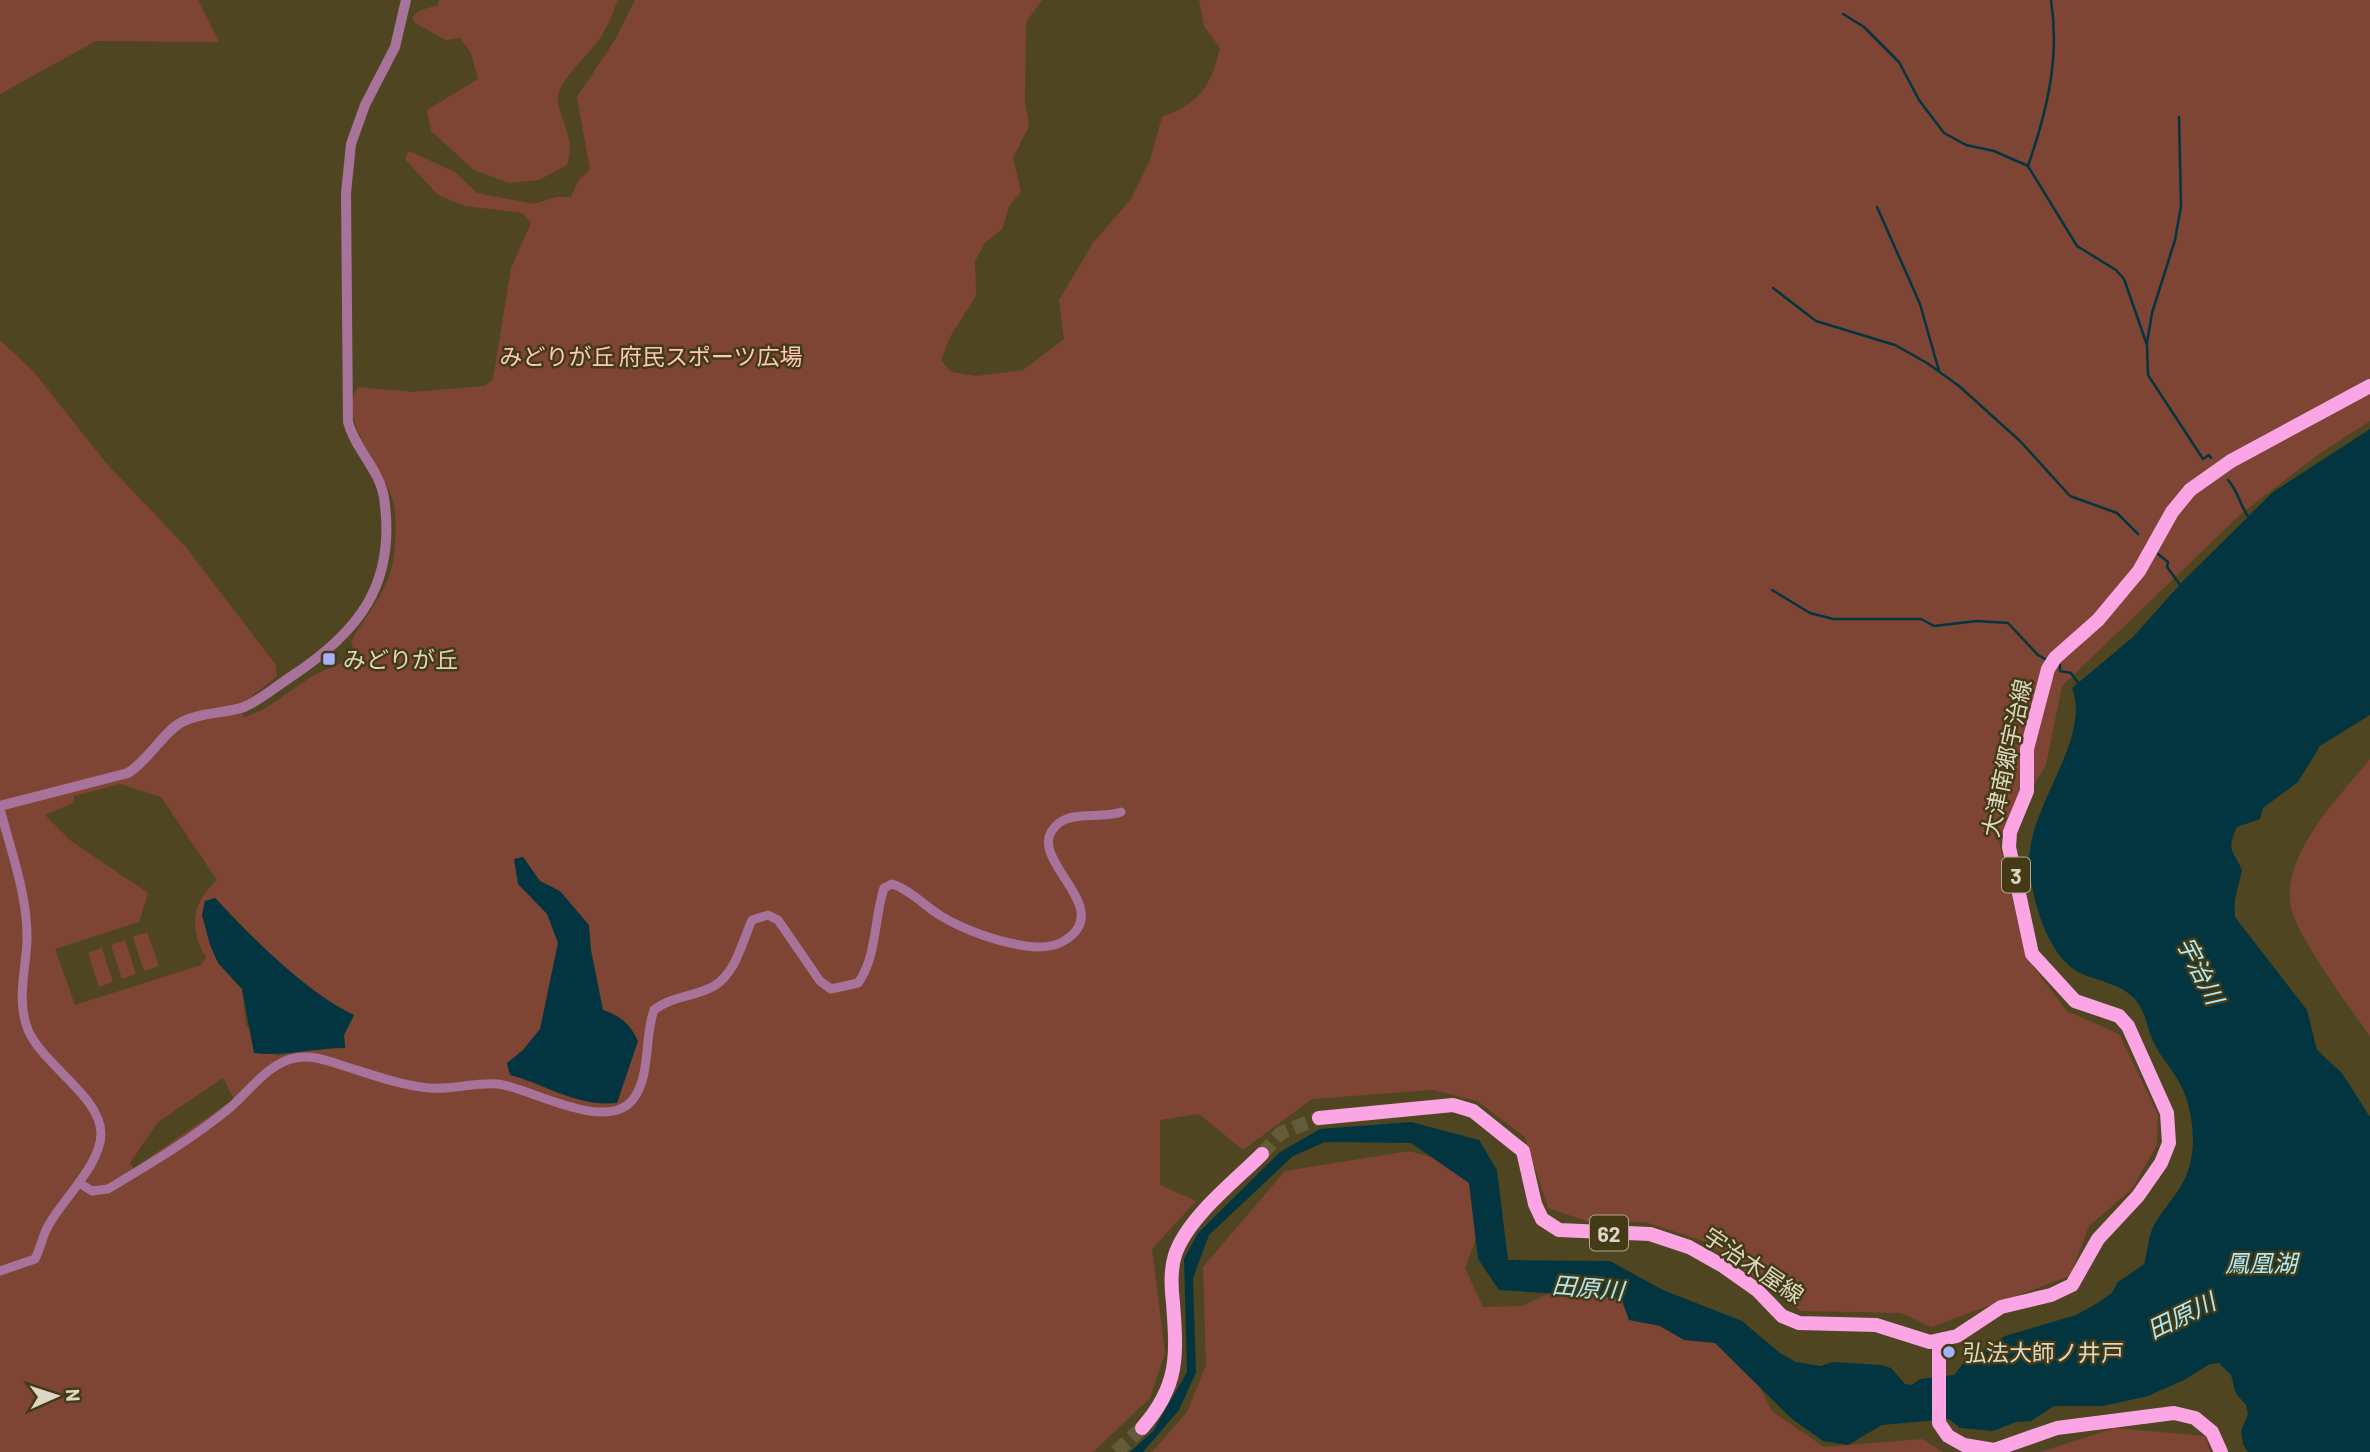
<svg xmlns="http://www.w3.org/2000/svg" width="2370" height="1452" viewBox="0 0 2370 1452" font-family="Barlow,'Noto Sans JP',sans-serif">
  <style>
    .green { fill: #7e4434; fill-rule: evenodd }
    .water { fill: #033540 }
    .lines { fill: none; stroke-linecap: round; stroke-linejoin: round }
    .stream { stroke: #033540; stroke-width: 2.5 }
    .primary-tunnel { stroke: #645c39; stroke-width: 14; stroke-dasharray: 14 7; stroke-linecap: butt }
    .minor { stroke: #a8739a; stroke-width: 9 }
    .tertiary { stroke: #a8739a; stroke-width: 10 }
    .primary { stroke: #fba5e5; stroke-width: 14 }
    .poi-dot { fill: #a5b1fc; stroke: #443b16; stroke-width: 2.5 }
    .labels { text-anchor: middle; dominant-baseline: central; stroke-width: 5; stroke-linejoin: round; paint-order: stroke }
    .shield { fill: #443b16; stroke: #aea88f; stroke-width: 2 }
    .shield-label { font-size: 21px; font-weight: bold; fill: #dcd7c3 }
    .park-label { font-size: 23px; fill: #fdc8b9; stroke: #443b16 }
    .poi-label { font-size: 23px; fill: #dcd7c3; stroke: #443b16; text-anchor: start }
    .street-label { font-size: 23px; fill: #dcd7c3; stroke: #443b16 }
    .water-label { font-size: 24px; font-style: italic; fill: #ade9f9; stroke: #443b16 }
  </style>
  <rect width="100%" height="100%" fill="#4f4621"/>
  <!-- green -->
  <g class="green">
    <polygon points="0,0 198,0 219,42 96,41 0,94"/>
    <path d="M439,0H618C613,11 609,25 602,35C592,52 565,74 559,92C552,112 578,133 567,165L539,180L509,183L474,170L431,131L427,110L478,79L471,53L460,38L446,40L415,23L412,17L421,10L438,5Z"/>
    <path d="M635,0H1042L1026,22L1025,100L1029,126L1013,158L1021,191L1009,207L1002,229L985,243L975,261L976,296L950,337L941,360L951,372L976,376L1023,370L1064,339L1059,300L1093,243L1131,199L1150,160L1162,117C1200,103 1211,86 1220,48L1204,26L1199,0H2370V421L2319,454L2242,513L2062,686L2046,765L1999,841L2026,957L2067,1011L2119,1034L2158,1114L2157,1145L2132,1189L2089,1226L2070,1276L1931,1327L1901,1313L1801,1311L1706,1242L1645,1222H1589L1548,1208L1525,1137L1477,1101L1433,1090L1312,1099L1243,1150L1199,1114L1160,1120V1185L1196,1201L1152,1249L1165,1353L1150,1398L1093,1452H0V340L34,372L106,463L185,546L276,665L277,676L252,696L242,718L264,709L314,675L343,662L353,647L351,642C361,622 378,603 387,582C396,561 396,534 395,512C394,477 334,423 358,387L413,392L484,386L493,379L511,268L531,223L523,213L465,206L438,195L405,159L409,151L455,172L477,193L534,204L556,197H571L578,181L590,170L577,97L615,40ZM120,784L161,797L217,880C192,902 188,928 206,957L201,965L75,1005L55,949L139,922L148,893L71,841L45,815L73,803L74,796ZM216,898C251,937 307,993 354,1015L344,1035L345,1047H317L277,1056L246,1026L242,989L218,963L202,915ZM223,1078L234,1099L134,1168L130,1163L158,1122Z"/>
    <path d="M2370,759V1036C2352,1010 2292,931 2290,902C2285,850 2340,796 2370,759Z"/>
    <polygon points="147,932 159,966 144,971 133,937"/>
    <polygon points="125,940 136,974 122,979 111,945"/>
    <polygon points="102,948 113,982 99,987 88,953"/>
    <path d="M1409,1151L1459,1165C1490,1212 1483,1219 1465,1268L1483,1307L1522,1306L1581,1279L1739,1347L1772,1411L1824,1447L1922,1439L1943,1452H1152L1187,1412L1206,1365L1203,1267L1285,1171Z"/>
    <polygon points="2115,1428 2206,1436 2210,1452 2040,1452"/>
  </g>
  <!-- water -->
  <g class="water">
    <path d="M2370,429V715L2320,746L2298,782L2263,808L2260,819L2237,827C2226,851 2233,850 2242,870C2238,890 2233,896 2235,917L2307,1010L2317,1050L2342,1073L2370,1117V1452H2248L2243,1444L2241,1431L2248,1414L2246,1405L2236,1394L2231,1375L2219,1363L2210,1364L2184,1380L2148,1396L2103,1406H2054L2031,1421L2016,1422L1993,1431L1960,1428L1949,1419L1882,1425L1848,1445L1823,1441L1792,1419L1715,1343L1684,1340L1660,1326L1629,1320L1621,1298L1499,1290L1478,1259L1469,1183L1411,1143L1325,1142L1293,1156L1209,1235L1193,1278L1196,1372L1179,1410L1143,1452H1130L1153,1431L1187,1372L1184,1259L1198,1233L1280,1152L1320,1129L1411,1122L1479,1140L1497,1170L1508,1260L1610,1261L1663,1290L1742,1321L1780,1353L1796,1362L1821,1366L1832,1362L1881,1365L1891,1368L1905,1384L1912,1385L1920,1379L1954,1375L1965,1361L2005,1336L2076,1315L2096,1304L2112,1293L2117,1283L2144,1264C2148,1251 2148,1235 2155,1223C2167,1204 2185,1187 2190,1164C2197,1138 2191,1099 2176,1077C2169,1065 2159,1055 2153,1041C2146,1026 2146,1011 2134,998C2120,984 2099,981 2082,974C2049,959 2034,905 2030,874C2020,812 2093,744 2072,688L2133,637L2183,581L2273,492Z"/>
    <path d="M523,857L540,881L560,891L589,925L591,950L603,1010C621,1016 630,1024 638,1041L617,1103C577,1107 547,1085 510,1075L507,1063L523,1050L540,1029L558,943L547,914L518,884L514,859Z"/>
    <path d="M215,898C251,937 307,993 354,1015L344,1035L345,1048C314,1048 285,1057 254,1053L242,989L218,963L210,945L202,915L205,901Z"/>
  </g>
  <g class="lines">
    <!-- stream -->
    <g class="stream">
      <polyline points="1843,14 1864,27 1899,62 1919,100 1944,133 1966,145 1994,151 2028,166 2077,246 2116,270 2124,279 2147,345 2148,375 2203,459 2209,455 2211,458"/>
      <path d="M2028,166C2047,111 2060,59 2051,0"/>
      <polyline points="1877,207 1920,304 1939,371"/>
      <polyline points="1773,288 1816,321 1895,345 1927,363 1959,386 2020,441 2070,496 2117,513 2138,534"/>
      <polyline points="2147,343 2152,313 2175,240 2181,206 2179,117"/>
      <path d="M2228,480C2239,492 2240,507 2250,519"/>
      <polyline points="2158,554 2168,562 2167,567 2181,586"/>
      <polyline points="1772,590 1810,613 1833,619 1921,619 1934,626 1977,621 2008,623 2038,655 2045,659"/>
      <polyline points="2060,665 2060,671 2071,673 2079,684"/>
    </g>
    <!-- primary-tunnel -->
    <g class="primary-tunnel">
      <polyline points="1262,1154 1281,1133 1319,1118"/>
      <polyline points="1116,1452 1142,1428"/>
    </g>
    <!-- minor -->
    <g class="minor">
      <path d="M0,809C11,851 28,897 27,940C26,970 16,1000 28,1030C43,1065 100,1096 101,1133C101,1166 60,1201 46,1230C42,1239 40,1249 35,1259L0,1271"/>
      <path d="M79,1183L92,1191L108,1189C150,1164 195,1137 232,1106C251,1089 269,1063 295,1058C311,1055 326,1060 341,1065C370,1074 399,1085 429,1088C452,1090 475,1082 498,1084C531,1088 608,1135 634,1098C651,1074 644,1037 654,1010C671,996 695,997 714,986C736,973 742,942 752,920L768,915L778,920L820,981L831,989L858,983C877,957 874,918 884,888L892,884C909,889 925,906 941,916C964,930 998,942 1026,946C1040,948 1055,948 1067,939C1117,905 1017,855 1059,823C1075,811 1103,819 1121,812"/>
    </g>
    <!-- tertiary -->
    <path class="tertiary" d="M0,806L128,773C150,759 163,732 182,722C201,712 223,714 244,707C259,701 274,688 289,678C358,633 397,585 384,498C380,470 355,449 348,422L346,193L351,144L365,105L395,47L406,0"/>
    <!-- primary -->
    <g class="primary">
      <polyline points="1319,1118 1453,1105 1473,1111 1523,1151 1535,1204 1542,1219 1559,1230 1650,1234 1689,1247 1723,1266 1757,1290 1782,1316 1799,1323 1876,1325 1930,1342 1957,1336 2001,1307 2051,1295 2072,1285 2098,1239 2138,1196 2161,1163 2169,1143 2167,1113 2128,1026 2119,1016 2075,1001 2032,954 2009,847 2010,832 2027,791 2027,749 2048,669 2055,658 2098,620 2139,571 2172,512 2190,490 2231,461 2370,386"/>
      <polyline points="1939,1341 1939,1423 1948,1436 1964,1445 1994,1450 2057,1428 2174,1413 2195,1418 2212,1432 2221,1452"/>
      <path d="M1142,1428C1179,1386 1177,1356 1173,1303C1171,1287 1170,1271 1175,1255C1187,1218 1235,1181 1262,1154"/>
    </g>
  </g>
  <!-- markers -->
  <g class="poi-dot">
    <rect x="322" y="652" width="14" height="14" rx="3.5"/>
    <circle cx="1949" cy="1352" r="7"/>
  </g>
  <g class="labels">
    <!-- shield labels -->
    <g class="shield">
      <rect x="2002" y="857.5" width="28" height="35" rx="5"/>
      <rect x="1590" y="1215.5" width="38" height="35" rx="5"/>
    </g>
    <g class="shield-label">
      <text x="2016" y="875">3</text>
      <text x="1609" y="1233">62</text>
    </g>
    <!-- park labels -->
    <g class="park-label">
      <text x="651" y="356">みどりが丘 府民スポーツ広場</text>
    </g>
    <!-- poi labels -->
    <g class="poi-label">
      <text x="343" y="659">みどりが丘</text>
      <text x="1963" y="1352">弘法大師ノ井戸</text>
    </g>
    <!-- street labels -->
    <g class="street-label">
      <text transform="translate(2006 758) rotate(-78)">大津南郷宇治線</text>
      <text transform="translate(1754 1265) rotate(34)">宇治木屋線</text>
    </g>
    <!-- water labels -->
    <g class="water-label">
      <text transform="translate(2201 970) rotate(63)">宇治川</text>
      <text x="2261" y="1262">鳳凰湖</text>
      <text transform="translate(1588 1287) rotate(5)">田原川</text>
      <text transform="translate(2181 1315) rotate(-26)">田原川</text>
    </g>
  </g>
  <!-- north arrow -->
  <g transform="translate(56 1396) rotate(87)" stroke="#443b16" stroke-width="5" paint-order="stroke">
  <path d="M0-5L12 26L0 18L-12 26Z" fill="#dcd7c3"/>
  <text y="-10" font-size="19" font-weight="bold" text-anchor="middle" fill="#dcd7c3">N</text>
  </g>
</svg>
